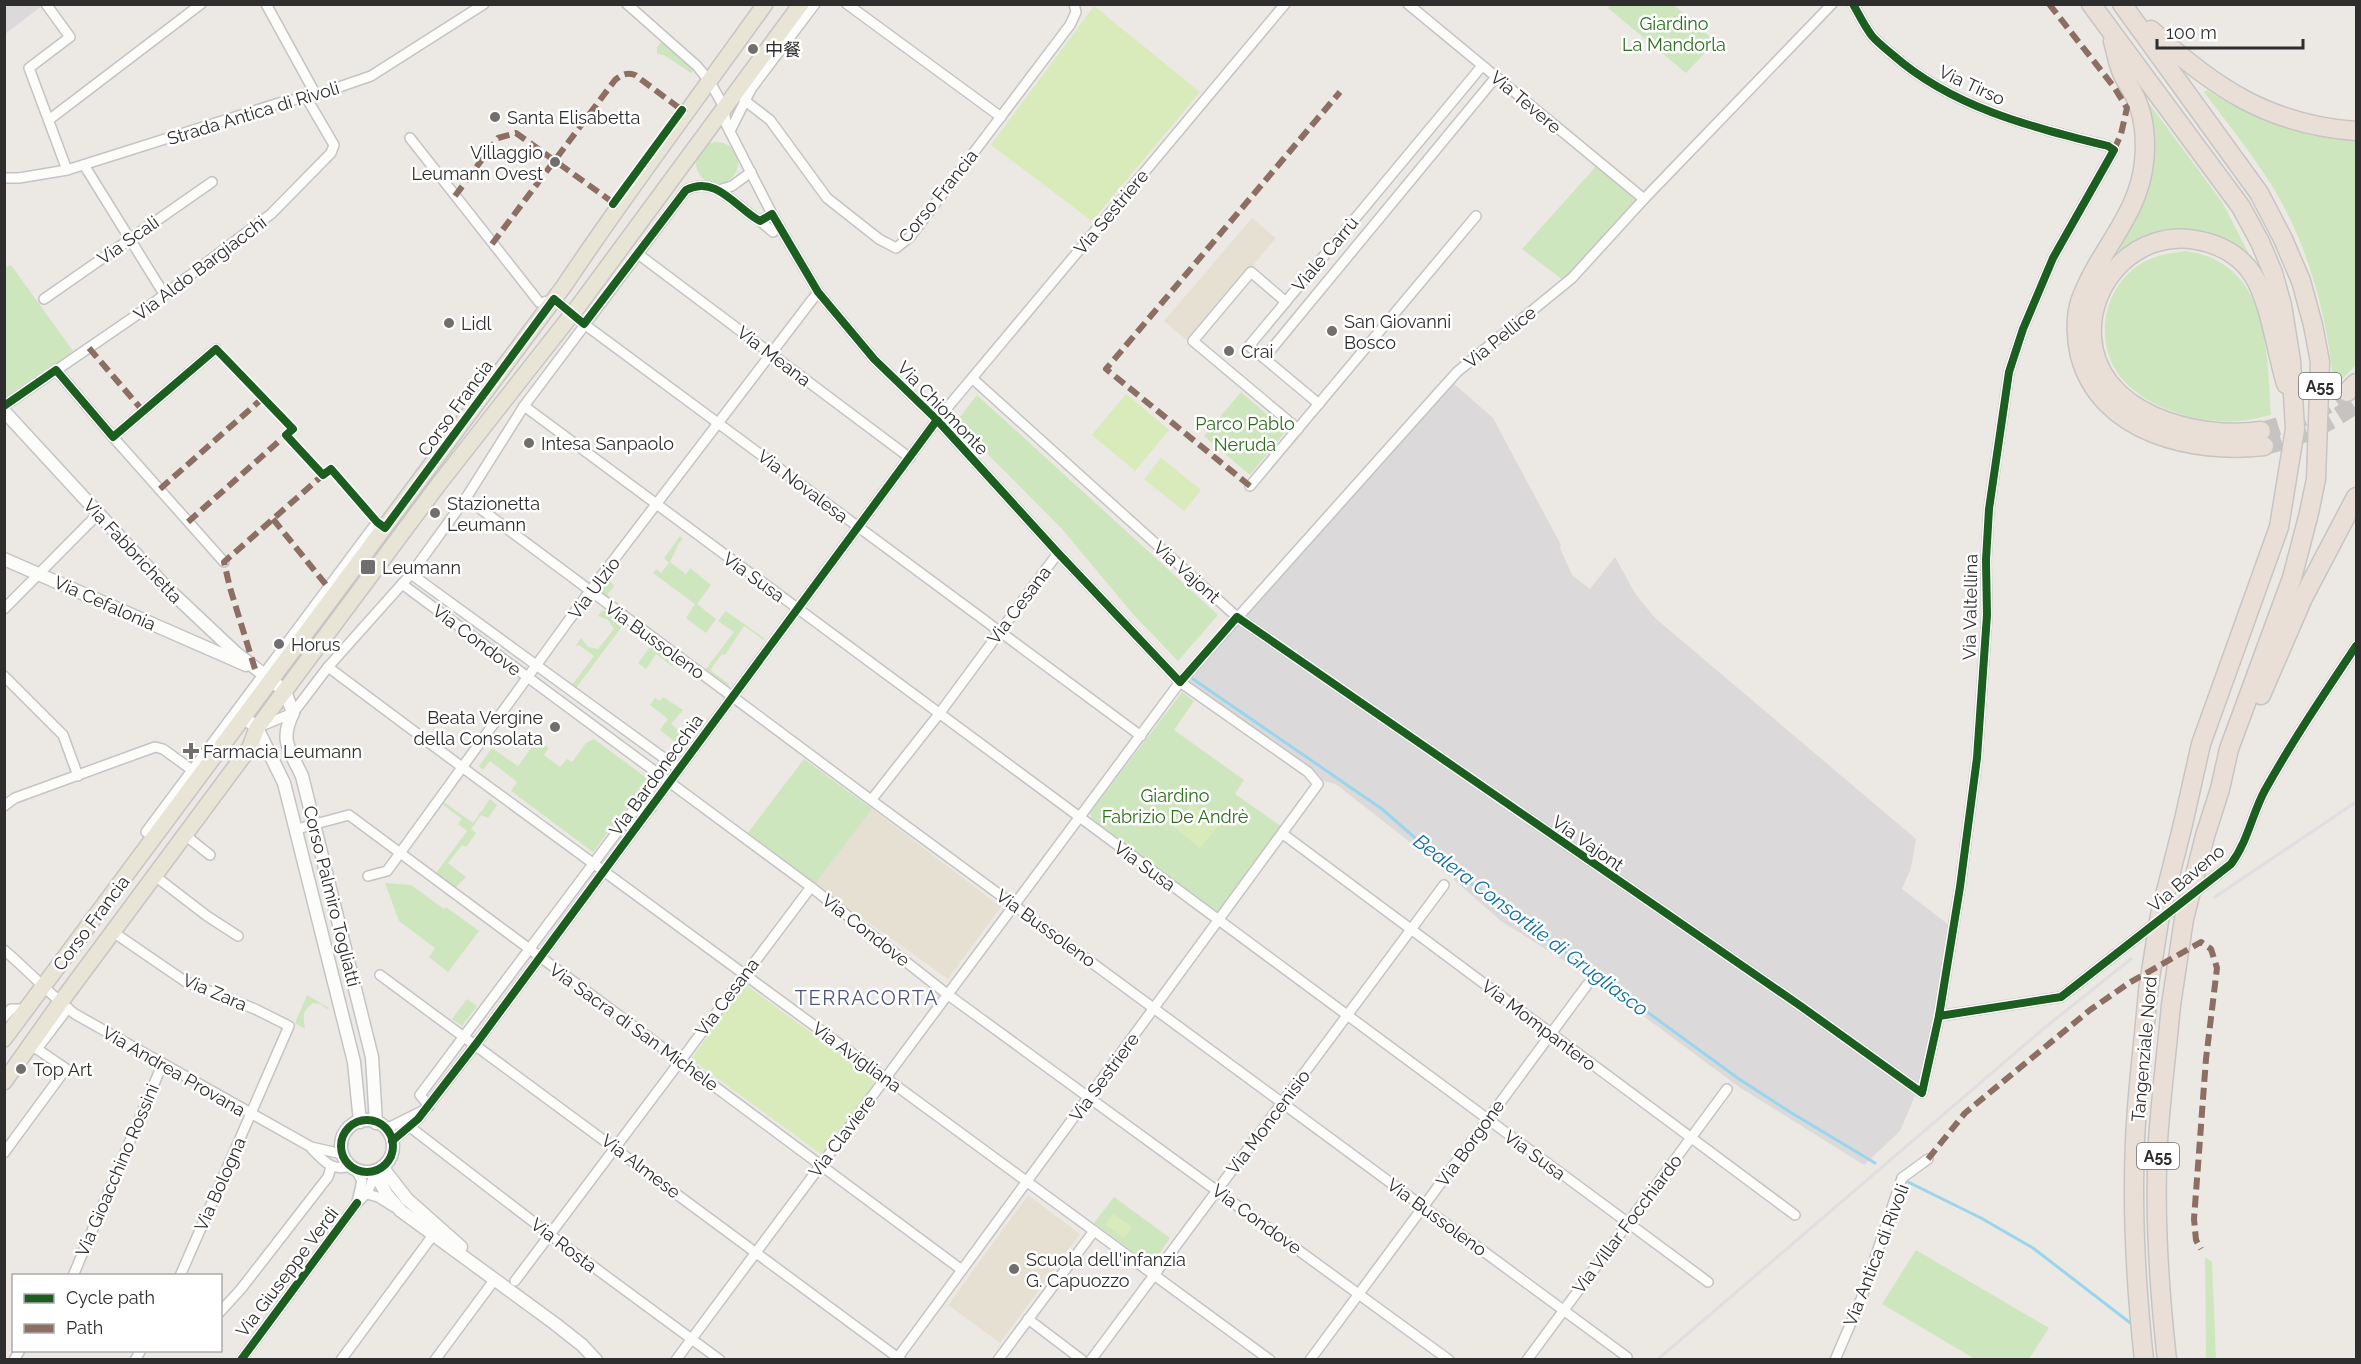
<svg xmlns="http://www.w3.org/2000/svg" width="2361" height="1364" viewBox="0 0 2361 1364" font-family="Raleway,'Noto Sans SC',sans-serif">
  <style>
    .industrial { fill: #dcd9db }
    .education { fill: #e6e0d3 }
    .green { fill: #cee6be }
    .pitch { fill: #d9eabb }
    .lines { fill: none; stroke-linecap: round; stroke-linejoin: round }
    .stream { stroke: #99d6ec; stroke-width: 3 }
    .motorway-tunnel { stroke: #c6c3c0; stroke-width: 18; stroke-dasharray: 18 9; stroke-linecap: butt }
    .minor-casing { stroke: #c5c4c5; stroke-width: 12 }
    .tertiary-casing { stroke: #c5c4c5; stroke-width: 15 }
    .primary-casing { stroke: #c6c5c4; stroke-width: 18 }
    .motorway-casing { stroke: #c6c5c4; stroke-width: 21 }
    .minor { stroke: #fcfcfb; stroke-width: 9 }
    .tertiary { stroke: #fcfcfb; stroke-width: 12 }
    .primary { stroke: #e8e4d6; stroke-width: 15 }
    .motorway { stroke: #eadfd6; stroke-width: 18 }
    .rail { stroke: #dfdfe1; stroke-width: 3 }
    .motorway-bridge-casing { stroke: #c6c5c4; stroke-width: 21; stroke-linecap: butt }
    .motorway-bridge { stroke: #eadfd6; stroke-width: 18 }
    .quiet { stroke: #8d6e63; stroke-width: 6; stroke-dasharray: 12 6; stroke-linecap: butt }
    .cycleway-casing { stroke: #fff; stroke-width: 11 }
    .cycleway { stroke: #1b5e20; stroke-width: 8 }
    .poi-dot { fill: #706f6e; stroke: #fff; stroke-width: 2 }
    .labels { text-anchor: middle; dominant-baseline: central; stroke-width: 5; stroke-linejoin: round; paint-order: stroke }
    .shield { fill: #fff; stroke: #6d6d6d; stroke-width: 1.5 }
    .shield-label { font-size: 16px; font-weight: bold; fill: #2e2e2e }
    .park-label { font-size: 18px; fill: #2c6e1b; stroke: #fff }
    .poi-label { font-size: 18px; fill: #2e2e2e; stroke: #fff; text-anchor: start }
    .street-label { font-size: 18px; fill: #2e2e2e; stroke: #fff }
    .water-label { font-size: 20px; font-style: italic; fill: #0d6fa3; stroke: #fff }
    .neighbourhood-label { font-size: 20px; letter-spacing: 1.5px; fill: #4d5680; stroke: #fff }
  </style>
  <rect width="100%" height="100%" fill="#ece8e4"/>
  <!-- industrial -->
  <g class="industrial">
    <polygon points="5,5 43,5 5,34"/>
    <polygon points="1452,382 1493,418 1561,545 1560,548 1572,575 1590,589 1615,557 1636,595 1655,618 1916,839 1911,868 1902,889 1949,925 1936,1015 1920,1084 1900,1131 1864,1165 1739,1087 1599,983 1501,921 1420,850 1337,785 1307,775 1180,684"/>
  </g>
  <!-- education -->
  <g class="education">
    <polygon points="1252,218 1276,238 1189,342 1164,321"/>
    <polygon points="872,809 1001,907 948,979 815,884"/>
    <polygon points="1028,1195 1080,1234 1000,1343 948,1305"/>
  </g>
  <!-- green -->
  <g class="green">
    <polygon points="1611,5 1674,5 1715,42 1686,73 1608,8"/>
    <polygon points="665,38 697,66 691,73 664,55 657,54 657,47"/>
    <path d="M2207,90C2254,119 2301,138 2356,140V365L2339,382L2333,378C2326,312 2308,246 2274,189C2253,155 2228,124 2204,92Z"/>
    <path d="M2148,102L2222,202L2250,256C2204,222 2168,221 2118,251C2149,199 2159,162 2148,102Z"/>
    <circle cx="717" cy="163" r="21"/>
    <polygon points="1599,163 1644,199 1567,283 1522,249"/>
    <path d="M2186,251C2269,263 2267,349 2271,415C2261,417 2250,420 2240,421C2201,424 2153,411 2125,382C2092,348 2101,287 2142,263C2155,255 2170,253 2186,251Z"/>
    <polygon points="11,265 73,351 5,400 4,268"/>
    <polygon points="1241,392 1286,431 1250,475 1204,436"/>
    <polygon points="977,395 1218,615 1178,661 1133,614 1062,529 956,422"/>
    <polygon points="680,536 683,539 679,543 670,562 686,574 690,568 711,585 697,604 716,619 706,633 686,618 695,604 653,573 656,569 661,573 669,563 664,558"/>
    <polygon points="609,579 614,586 607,595 626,609 625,611 603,595 602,589"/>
    <polygon points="603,610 623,625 576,688 572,685 594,656 579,645 575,647 581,638 588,647 598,649 614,629 608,620 598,616"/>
    <polygon points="726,611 765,639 764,640 744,626 725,655 722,654 710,670 729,684 728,686 706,669 734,632 718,621"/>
    <polygon points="651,646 674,663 672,666 656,654 646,669 638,663"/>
    <polygon points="1182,692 1194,701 1174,730 1244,780 1235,794 1282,827 1218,914 1092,819 1090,813"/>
    <polygon points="663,697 683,710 671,724 690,739 683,748 660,730 668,719 650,705 655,698 660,701"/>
    <polygon points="594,739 648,779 593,852 511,791 517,782 490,761 483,770 479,766 492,748 518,766 537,740 549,748 544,755 560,767 567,759 572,762 586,743"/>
    <polygon points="804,759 872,809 815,884 747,834"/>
    <polygon points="490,799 497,805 488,818 481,815 471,829 476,833 466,847 462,845 448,863 466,877 456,887 436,873 467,831 458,824 462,819 442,804 444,802 473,823"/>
    <polygon points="385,883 411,885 444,909 446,907 479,931 448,972 429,957 435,948 399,921"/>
    <path d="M307,995L329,1008L327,1009L321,1004L313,1003C302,1011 303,1016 305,1029L295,1023Z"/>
    <polygon points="467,999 477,1006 462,1026 452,1019"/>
    <polygon points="1114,1197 1170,1238 1151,1265 1094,1223"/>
    <polygon points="1916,1250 2049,1328 2029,1359 1975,1359 1882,1304"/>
    <polygon points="2205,1257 2212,1262 2216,1359 2206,1359"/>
  </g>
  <!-- pitch -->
  <g class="pitch">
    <polygon points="1094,6 1200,92 1092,221 991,145"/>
    <polygon points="1126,394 1169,430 1135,471 1092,435"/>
    <polygon points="1161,458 1201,490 1184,511 1144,479"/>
    <polygon points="1192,803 1219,825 1200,848 1173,827"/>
    <polygon points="746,985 876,1081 821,1154 691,1059"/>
    <polygon points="1113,1214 1132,1227 1124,1238 1105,1225"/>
  </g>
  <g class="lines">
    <!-- stream -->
    <g class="stream">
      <polyline points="1193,679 1382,809 1446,865 1739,1079 1790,1112 1875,1163"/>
      <polyline points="1906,1181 1981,1218 2033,1248 2133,1325"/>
    </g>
    <!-- motorway-tunnel -->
    <g class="motorway-tunnel">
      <path d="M2261,431C2293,423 2320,412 2347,392"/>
      <path d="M2264,446C2299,438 2327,425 2356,404"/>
    </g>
    <defs>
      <g id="minor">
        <polyline points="46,4 70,37 29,68 67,170"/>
        <polyline points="266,4 316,95"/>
        <polyline points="627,4 697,66 710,82 724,107 726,124 772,214 818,292 874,359 937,420 1058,553 1180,682 1308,772 1318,784 896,1360"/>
        <polyline points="847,4 1001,117"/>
        <polyline points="1408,4 1644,199"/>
        <polyline points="1482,66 1249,346 1264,358 1496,77"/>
        <polyline points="744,100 770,120 827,198 879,239 896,248 910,237 1070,25 1076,12 1074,4"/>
        <polyline points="50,119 201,4"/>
        <polyline points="730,131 751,89 815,4"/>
        <polyline points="410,138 539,302 541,303 554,299 584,324 1141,736"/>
        <polyline points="84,165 164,294"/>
        <polyline points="4,178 19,178 67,170 279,103 316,95 371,76 484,4"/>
        <polyline points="719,190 732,186 751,172"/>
        <polyline points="760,221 773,232"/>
        <polyline points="638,254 910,458"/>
        <polyline points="44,299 212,182"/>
        <polyline points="1286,302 1251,272 1193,341 1298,429"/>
        <polyline points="1264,358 1319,404"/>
        <polyline points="56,370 113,437 216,349"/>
        <path d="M973,379L1237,617L1802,1007L1922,1093L1939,1016L1960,887L1977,758L1987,615L1986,560L1989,509L2009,372L2023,329L2053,258L2114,150L2108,146C2032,127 1953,108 1893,55C1886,49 1878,43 1872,36C1865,27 1859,15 1853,4"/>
        <polyline points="4,406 144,310 271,214 331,153 334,145 306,97"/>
        <polyline points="524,406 1708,1282"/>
        <polyline points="113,437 224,562"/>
        <polyline points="1250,486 1476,216"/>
        <polyline points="466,498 867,797 1627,1357"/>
        <polyline points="411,574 679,769"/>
        <polyline points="402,584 811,887 947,994 1449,1360"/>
        <polyline points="4,609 98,514"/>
        <polyline points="328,667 474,776 1270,1360"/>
        <polyline points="4,676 63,735 78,776"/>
        <path d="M261,726L293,713L328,667L411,574L466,498L524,406L686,190C716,174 737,209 760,221L772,214"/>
        <polyline points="872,799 939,714 1058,553"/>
        <polyline points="4,806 15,798 155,747 163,749 192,770"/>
        <polyline points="297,829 349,815 962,1270"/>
        <polyline points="1283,834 1795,1215"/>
        <polyline points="185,835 210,855"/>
        <polyline points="154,838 146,832 377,522 385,528"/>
        <polyline points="155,876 207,916 238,936"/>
        <polyline points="368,876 387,871 590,591 818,292"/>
        <polyline points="113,932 186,982 255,1009 289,1026 180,1276"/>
        <path d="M4,950C29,971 50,995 75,1014L311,1147L342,1154"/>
        <polyline points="380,975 901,1360"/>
        <path d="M1939,1016L2061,997L2231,864C2248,841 2252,814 2265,790C2293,740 2324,694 2356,646"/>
        <polyline points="4,1017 11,1009 27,1009"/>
        <polyline points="34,1046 37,1049 68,1008"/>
        <polyline points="429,1106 420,1095 632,812 651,808"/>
        <polyline points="410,1127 549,1234 720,1360"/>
        <polyline points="386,1129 422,1111"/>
        <polyline points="392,1141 418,1119 476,1044 937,420 1285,4"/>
        <path d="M312,1149C324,1161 332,1172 350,1166"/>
        <polyline points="4,1153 65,1070 65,1068 37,1049"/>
        <polyline points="356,1170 362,1181 357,1202"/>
        <polyline points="367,1194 378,1197 394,1207"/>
        <polyline points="73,1276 162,1065"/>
        <polyline points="515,1281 811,887"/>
        <polyline points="220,1312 241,1289 328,1177 331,1167"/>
        <polyline points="1028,1319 1082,1360"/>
        <polyline points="14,1360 20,1350"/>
        <polyline points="135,1360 141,1350"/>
        <path d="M241,1360L357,1203C368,1193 372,1186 374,1171"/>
        <polyline points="341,1360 436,1231"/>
        <polyline points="435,1360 495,1279"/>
        <polyline points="676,1360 1180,682 1457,372 1572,278 1644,199 1832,4"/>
        <polyline points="998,1360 1094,1231"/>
        <polyline points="1091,1360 1444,885"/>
        <polyline points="1310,1360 1587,985"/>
        <polyline points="1527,1360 1727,1089"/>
        <polyline points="1835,1360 1862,1297 1902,1178 1928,1159"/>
      </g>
      <g id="tertiary">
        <path d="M4,411L167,588L236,653L285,691L293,713C279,741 290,750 302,776L372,1057L376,1123"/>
        <polyline points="4,559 246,665"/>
        <polyline points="244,717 257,728 284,783 354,1062 360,1122"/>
        <circle cx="367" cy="1146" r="26"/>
        <polyline points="382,1167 407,1199 461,1247"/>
        <polyline points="374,1171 387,1195 401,1211 554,1323 582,1345 596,1360"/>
      </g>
      <g id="primary">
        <path d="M4,1039L564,286C628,190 698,98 765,4"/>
        <polyline points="4,1082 60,1003 250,747 257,728 438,485 580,304 801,4"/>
      </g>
      <g id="motorway">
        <polyline points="2091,4 2241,207 2260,242 2273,273 2282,305 2291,361 2295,429 2279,527 2201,744 2183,824"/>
        <polyline points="2122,4 2259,193 2283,239 2301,281 2313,325 2320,362 2316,479 2309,513 2292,578 2229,749 2220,789 2205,836"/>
        <path d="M2151,30C2213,87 2269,125 2356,131"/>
        <path d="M2113,41C2116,52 2118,65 2123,75C2128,85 2135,94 2138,104C2145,121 2146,144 2144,162C2139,216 2097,252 2080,302C2075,318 2076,339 2080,356C2101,434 2194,454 2264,446"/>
        <polyline points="2347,392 2356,383"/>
        <path d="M2261,431C2198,440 2097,415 2092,337C2088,280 2139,229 2196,240C2219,244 2240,255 2253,275C2270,302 2276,351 2286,384"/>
        <polyline points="2261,695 2303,598 2356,497"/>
        <path d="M2144,1360C2136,1287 2132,1213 2135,1141C2137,1091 2144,1040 2148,991"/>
        <path d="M2167,1360C2159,1288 2154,1213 2158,1141C2161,1095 2167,1050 2171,1005"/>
      </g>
    </defs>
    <!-- minor casing -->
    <use href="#minor" class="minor-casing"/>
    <!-- tertiary casing -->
    <use href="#tertiary" class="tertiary-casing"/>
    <!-- primary casing -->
    <use href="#primary" class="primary-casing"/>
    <!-- motorway casing -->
    <use href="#motorway" class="motorway-casing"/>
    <!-- minor -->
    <use href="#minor" class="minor"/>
    <!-- tertiary -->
    <use href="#tertiary" class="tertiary"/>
    <!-- primary -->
    <use href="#primary" class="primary"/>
    <!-- motorway -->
    <use href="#motorway" class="motorway"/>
    <!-- rail -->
    <g class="rail">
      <polyline points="2215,897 2356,802"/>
      <polyline points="1657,1360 2043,1029 2131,959"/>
    </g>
    <defs>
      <g id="motorway-bridge">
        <polyline points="2148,991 2160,915 2183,824"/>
        <polyline points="2171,1005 2184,919 2205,836"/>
      </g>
    </defs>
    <!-- motorway-bridge casing -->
    <use href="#motorway-bridge" class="motorway-bridge-casing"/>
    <!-- motorway-bridge -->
    <use href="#motorway-bridge" class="motorway-bridge"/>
    <!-- quiet -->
    <g class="quiet">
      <polyline points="2049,4 2114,87 2127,108 2121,134 2114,150"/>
      <polyline points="455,196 498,138 516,133 618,206"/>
      <path d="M492,244L615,80C622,75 626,72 635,75L686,113"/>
      <polyline points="89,348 143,411"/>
      <polyline points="1250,486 1106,369 1340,92"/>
      <polyline points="160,489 264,397"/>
      <polyline points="273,519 327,586"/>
      <polyline points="188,522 286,435"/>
      <polyline points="255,669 230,588 224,562 323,475"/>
      <polyline points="1928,1159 1965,1113 2090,1010 2129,983 2201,942 2211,949 2217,968 2206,1059 2194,1219 2196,1240 2201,1249"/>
    </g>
    <defs>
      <g id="cycleway">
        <polyline points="613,204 682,110"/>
        <path d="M4,406L56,370L113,437L216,349L293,429L286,435L323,475L331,469L377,522L385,528L554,299L584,324L686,190C716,174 737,209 760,221L772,214L818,292L874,359L937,420L1058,553L1180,682L1237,617L1802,1007L1922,1093L1939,1016L1960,887L1977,758L1987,615L1986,560L1989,509L2009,372L2023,329L2053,258L2114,150L2108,146C2032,127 1953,108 1893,55C1886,49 1878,43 1872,36C1865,27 1859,15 1853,4"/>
        <path d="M1939,1016L2061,997L2231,864C2248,841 2252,814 2265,790C2293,740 2324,694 2356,646"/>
        <circle cx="367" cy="1146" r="26"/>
        <polyline points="392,1141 418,1119 476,1044 937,420"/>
        <polyline points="241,1360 357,1203"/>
      </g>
    </defs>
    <!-- cycleway casing -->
    <use href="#cycleway" class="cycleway-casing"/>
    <!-- cycleway -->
    <use href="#cycleway" class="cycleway"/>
  </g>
  <!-- markers -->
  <g class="poi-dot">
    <circle cx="753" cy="49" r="6"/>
    <circle cx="495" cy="117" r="6"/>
    <circle cx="555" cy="162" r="6"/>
    <circle cx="449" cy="323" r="6"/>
    <circle cx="1332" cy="331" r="6"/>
    <circle cx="1229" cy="351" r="6"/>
    <circle cx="529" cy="443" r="6"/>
    <circle cx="435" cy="513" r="6"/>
    <rect x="360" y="559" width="16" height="16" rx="3"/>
    <circle cx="279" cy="644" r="6"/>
    <circle cx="555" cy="727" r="6"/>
    <path d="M188 742h6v6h6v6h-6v6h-6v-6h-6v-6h6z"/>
    <circle cx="21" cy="1069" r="6"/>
    <circle cx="1014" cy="1269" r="6"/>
  </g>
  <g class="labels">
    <!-- shield labels -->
    <g class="shield">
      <rect x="2299" y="373" width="42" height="26" rx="4.5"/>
      <rect x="2137" y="1143" width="42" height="26" rx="4.5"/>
    </g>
    <g class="shield-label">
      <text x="2320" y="386">A55</text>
      <text x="2158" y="1156">A55</text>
    </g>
    <!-- park labels -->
    <g class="park-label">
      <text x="1674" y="23">Giardino<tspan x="1674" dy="21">La Mandorla</tspan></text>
      <text x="1245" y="423">Parco Pablo<tspan x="1245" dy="21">Neruda</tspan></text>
      <text x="1175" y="795">Giardino<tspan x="1175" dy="21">Fabrizio De Andrè</tspan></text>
    </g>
    <!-- poi labels -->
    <g class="poi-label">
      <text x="765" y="49">中餐</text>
      <text x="507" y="117">Santa Elisabetta</text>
      <text x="543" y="152" text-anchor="end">Villaggio<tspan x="543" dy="21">Leumann Ovest</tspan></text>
      <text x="1344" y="321">San Giovanni<tspan x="1344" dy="21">Bosco</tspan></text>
      <text x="461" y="323">Lidl</text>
      <text x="1241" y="351">Crai</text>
      <text x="541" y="443">Intesa Sanpaolo</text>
      <text x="447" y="503">Stazionetta<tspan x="447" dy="21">Leumann</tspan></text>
      <text x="382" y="567">Leumann</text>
      <text x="291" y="644">Horus</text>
      <text x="543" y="717" text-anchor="end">Beata Vergine<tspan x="543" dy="21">della Consolata</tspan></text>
      <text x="203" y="751">Farmacia Leumann</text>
      <text x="33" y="1069">Top Art</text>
      <text x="1026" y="1259">Scuola dell'infanzia<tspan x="1026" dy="21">G. Capuozzo</tspan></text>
    </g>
    <!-- street labels -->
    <g class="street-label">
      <text transform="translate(1972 85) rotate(25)">Via Tirso</text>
      <text transform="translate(1526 102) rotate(40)">Via Tevere</text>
      <text transform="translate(253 113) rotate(-17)">Strada Antica di Rivoli</text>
      <text transform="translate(938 196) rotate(-51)">Corso Francia</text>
      <text transform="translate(1111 212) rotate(-50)">Via Sestriere</text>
      <text transform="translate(128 240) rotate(-35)">Via Scali</text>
      <text transform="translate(1325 254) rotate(-50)">Viale Carrù</text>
      <text transform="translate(200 268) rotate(-37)">Via Aldo Bargiacchi</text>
      <text transform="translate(1500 337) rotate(-39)">Via Pellice</text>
      <text transform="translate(774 356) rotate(37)">Via Meana</text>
      <text transform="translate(455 408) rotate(-54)">Corso Francia</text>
      <text transform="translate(943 408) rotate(46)">Via Chiomonte</text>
      <text transform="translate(803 486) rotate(37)">Via Novalesa</text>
      <text transform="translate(133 551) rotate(47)">Via Fabbrichetta</text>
      <text transform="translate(1187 572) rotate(42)">Via Vajont</text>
      <text transform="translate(754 577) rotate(36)">Via Susa</text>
      <text transform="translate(594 588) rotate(-53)">Via Ulzio</text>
      <text transform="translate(105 603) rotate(24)">Via Cefalonia</text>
      <text transform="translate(1019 605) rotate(-53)">Via Cesana</text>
      <text transform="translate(1970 607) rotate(-89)">Via Valtellina</text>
      <text transform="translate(477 640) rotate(37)">Via Condove</text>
      <text transform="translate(655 640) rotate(36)">Via Bussoleno</text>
      <text transform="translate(656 775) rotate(-54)">Via Bardonecchia</text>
      <text transform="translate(1588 843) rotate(35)">Via Vajont</text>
      <text transform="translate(1145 866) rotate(36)">Via Susa</text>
      <text transform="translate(2186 878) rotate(-40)">Via Baveno</text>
      <text transform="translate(332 896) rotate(76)">Corso Palmiro Togliatti</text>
      <text transform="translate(91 923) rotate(-53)">Corso Francia</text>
      <text transform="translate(1046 928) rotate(36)">Via Bussoleno</text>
      <text transform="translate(866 930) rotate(38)">Via Condove</text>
      <text transform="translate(215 992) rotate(23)">Via Zara</text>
      <text transform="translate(727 997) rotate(-53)">Via Cesana</text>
      <text transform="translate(1539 1025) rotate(37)">Via Mompantero</text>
      <text transform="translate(634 1027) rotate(36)">Via Sacra di San Michele</text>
      <text transform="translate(2144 1049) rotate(-85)">Tangenziale Nord</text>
      <text transform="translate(857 1057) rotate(36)">Via Avigliana</text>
      <text transform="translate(174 1071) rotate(30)">Via Andrea Provana</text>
      <text transform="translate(1104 1077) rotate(-54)">Via Sestriere</text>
      <text transform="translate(1268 1122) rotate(-53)">Via Moncenisio</text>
      <text transform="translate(842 1136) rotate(-53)">Via Claviere</text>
      <text transform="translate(1470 1143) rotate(-54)">Via Borgone</text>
      <text transform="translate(1535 1155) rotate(36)">Via Susa</text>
      <text transform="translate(641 1166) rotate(37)">Via Almese</text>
      <text transform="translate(117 1170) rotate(-67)">Via Gioacchino Rossini</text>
      <text transform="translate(220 1184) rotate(-66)">Via Bologna</text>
      <text transform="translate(1437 1217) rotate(36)">Via Bussoleno</text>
      <text transform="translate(1257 1219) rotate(36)">Via Condove</text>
      <text transform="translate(1627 1224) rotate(-53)">Via Villar Focchiardo</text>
      <text transform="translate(564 1245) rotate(37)">Via Rosta</text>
      <text transform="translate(1876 1255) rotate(-69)">Via Antica di Rivoli</text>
      <text transform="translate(287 1272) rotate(-53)">Via Giuseppe Verdi</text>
    </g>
    <!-- water labels -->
    <g class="water-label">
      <text transform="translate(1531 925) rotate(37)">Bealera Consortile di Grugliasco</text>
    </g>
    <!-- neighbourhood labels -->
    <g class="neighbourhood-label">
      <text x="867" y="998">TERRACORTA</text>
    </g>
  </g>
  <!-- border -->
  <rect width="2361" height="1364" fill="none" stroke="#2e2e2e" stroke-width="12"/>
  <!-- legend -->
  <rect x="12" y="1274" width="210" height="78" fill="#ffffff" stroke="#ababab" stroke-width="1.5"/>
  <rect x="24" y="1294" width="30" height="9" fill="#1b5e20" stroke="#ababab" stroke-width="1.5"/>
  <text x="66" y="1304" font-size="18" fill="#2e2e2e">Cycle path</text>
  <rect x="24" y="1324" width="30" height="9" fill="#8d6e63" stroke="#ababab" stroke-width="1.5"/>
  <text x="66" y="1334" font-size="18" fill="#2e2e2e">Path</text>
  <!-- scale -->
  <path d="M2157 39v9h146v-9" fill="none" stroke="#2e2e2e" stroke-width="3"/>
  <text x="2166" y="39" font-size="18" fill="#2e2e2e" stroke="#ffffff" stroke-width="4.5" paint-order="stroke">100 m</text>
</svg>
